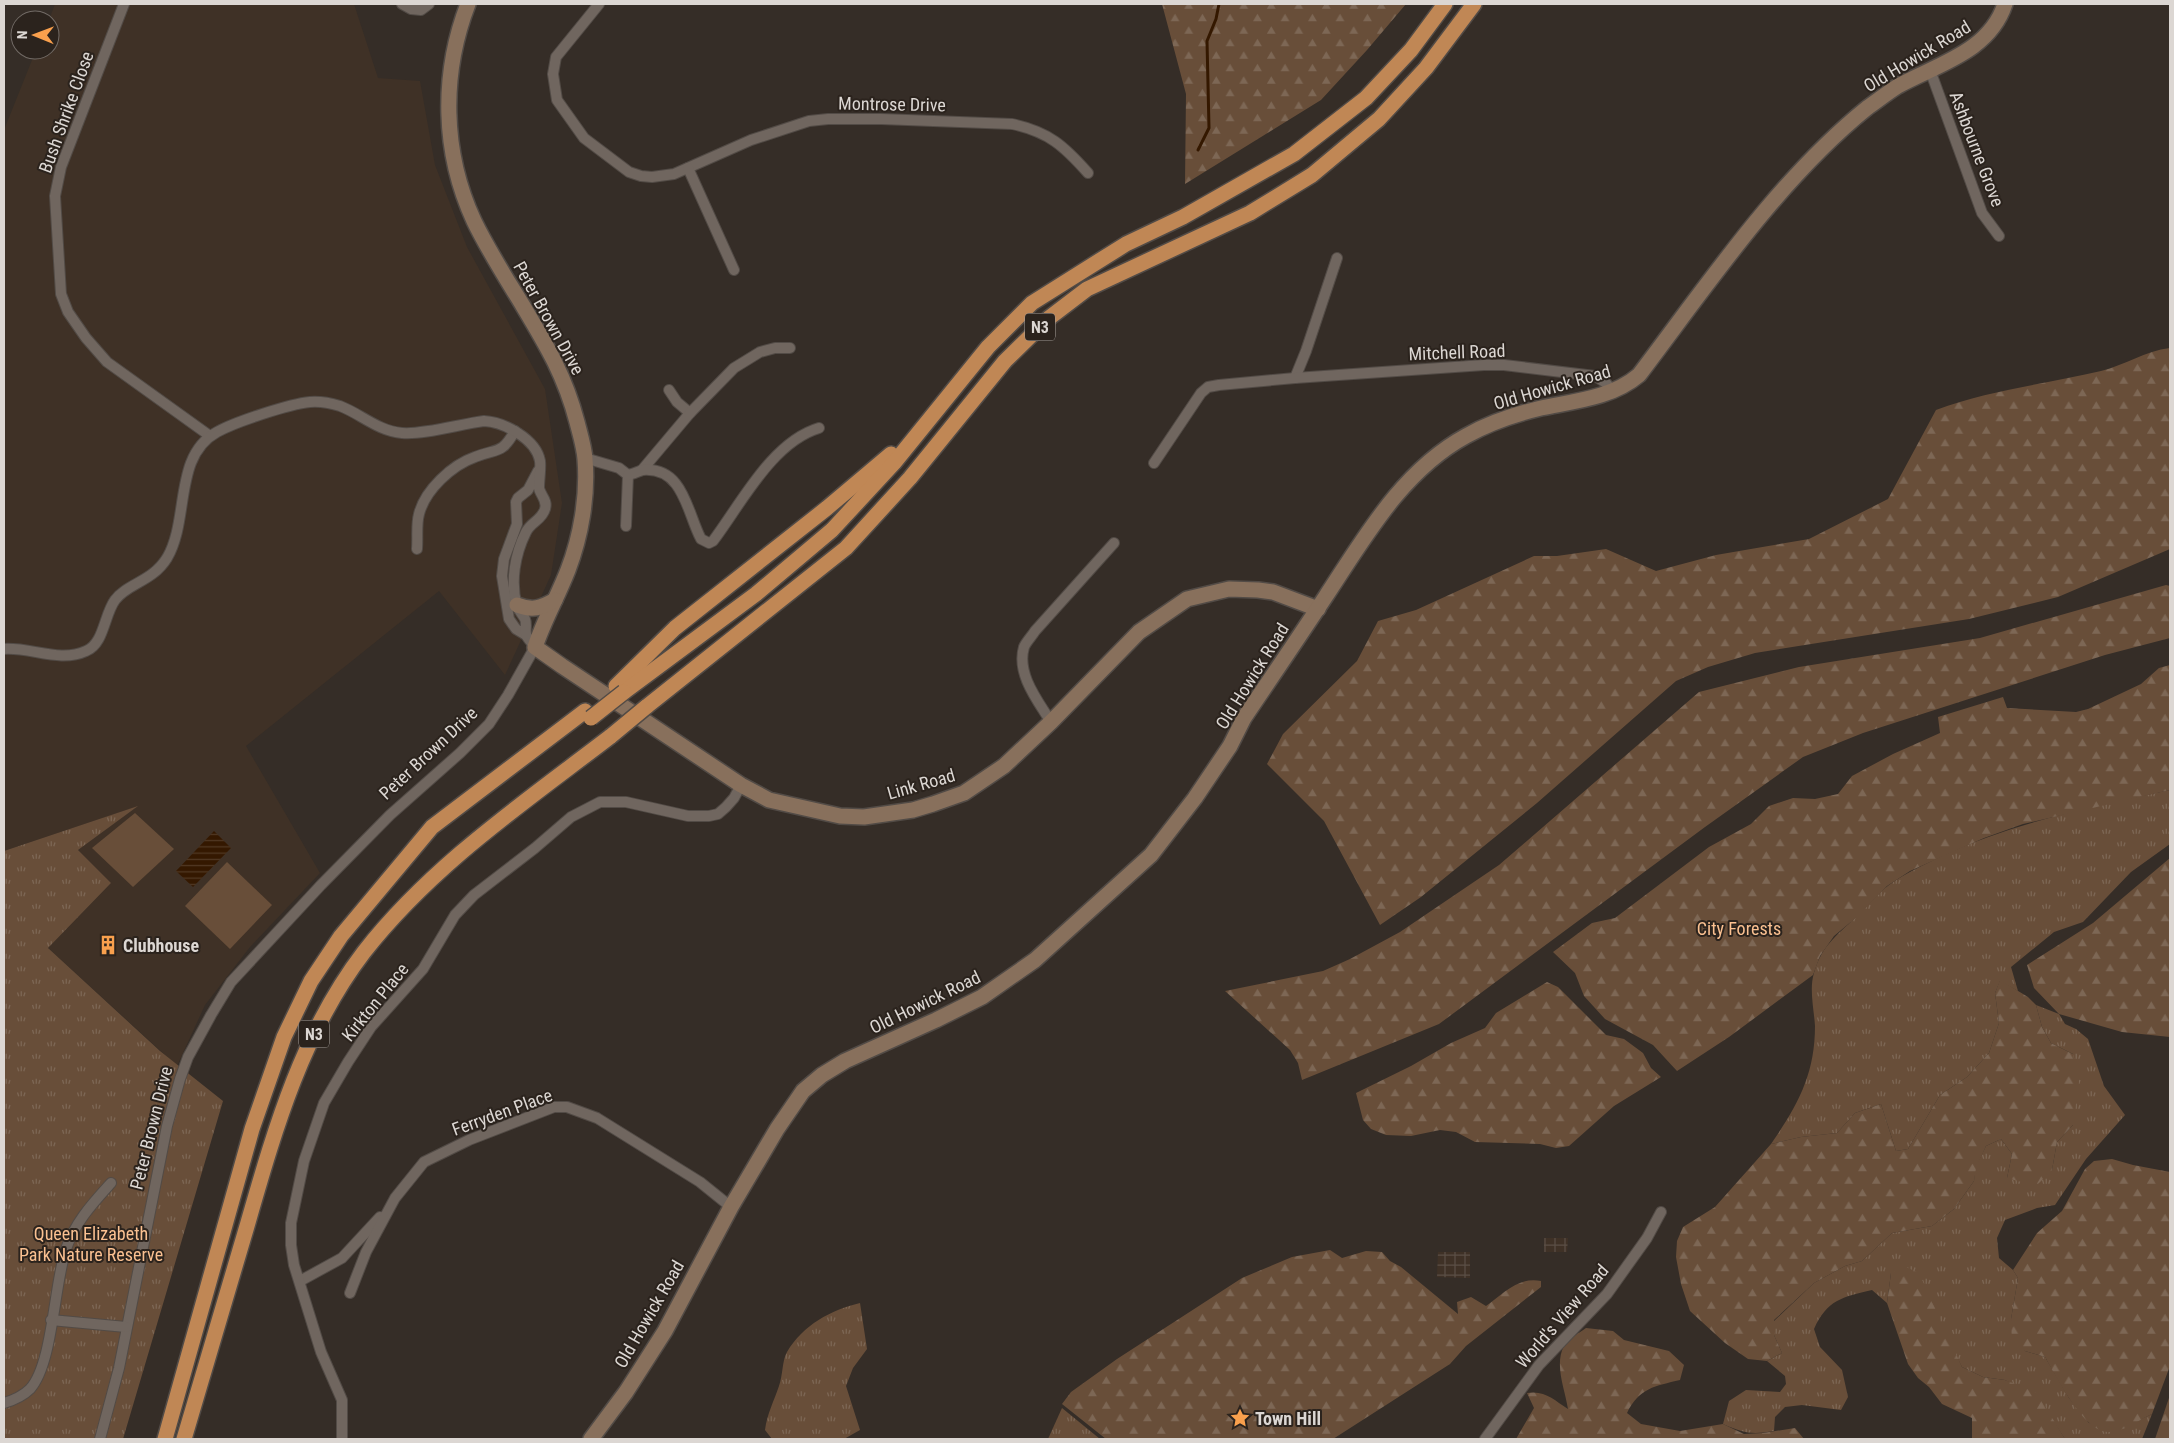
<svg xmlns="http://www.w3.org/2000/svg" width="2174" height="1443" viewBox="0 0 2174 1443" font-family="'Roboto Condensed',sans-serif">
  <style>
    .built { fill: #3f3126 }
    .industrial { fill: url(#industrial-grid) }
    .grass { fill: url(#grass-tufts) }
    .forest { fill: url(#forest-firs) }
    .pitch { fill: #684e39 }
    .water { fill: url(#water-rules) }
    .lines { fill: none; stroke-linecap: round; stroke-linejoin: round }
    .stream { stroke: #341800; stroke-width: 3 }
    .street-casing { stroke: #524b46; stroke-width: 12 }
    .secondary-casing { stroke: #524b46; stroke-width: 18 }
    .highway-casing { stroke: #524b46; stroke-width: 18 }
    .street { stroke: #70665f; stroke-width: 10 }
    .secondary { stroke: #88705c; stroke-width: 15 }
    .highway { stroke: #c08755; stroke-width: 15 }
    .highway-bridge-casing { stroke: #524b46; stroke-width: 18; stroke-linecap: butt }
    .highway-bridge { stroke: #c08755; stroke-width: 15 }
    .labels { text-anchor: middle; dominant-baseline: central; stroke-width: 4; stroke-linejoin: round; paint-order: stroke }
    .shield { fill: #2b231d; stroke: #a7a19c; stroke-width: 1 }
    .shield-label { font-size: 16px; font-weight: bold; fill: #dcd7d3 }
    .street-label { font-size: 18px; fill: #dcd7d3; stroke: #2b231d }
    .park-label { font-size: 18px; fill: #fbc191; stroke: #2b231d }
    .poi-label { font-size: 18px; font-weight: bold; fill: #dcd7d3; stroke: #2b231d; text-anchor: start }
  </style>
  <defs>
    <pattern id="industrial-grid" width="8" height="8" patternUnits="userSpaceOnUse" patternTransform="scale(1.25)"><rect width="8" height="8" fill="#3f3126"/><path d="M0 4h8M4 0v8" fill="none" stroke="#5a4e45"/></pattern>
    <pattern id="grass-tufts" width="24" height="20" patternUnits="userSpaceOnUse" patternTransform="scale(1.25)"><rect width="24" height="20" fill="#684e39"/><path d="M3 7l-1-3M5 7V3M7 7l1-3M15 17l-1-3M17 17v-4M19 17l1-3" fill="none" stroke="#7d6755"/></pattern>
    <pattern id="forest-firs" width="22" height="20" patternUnits="userSpaceOnUse" patternTransform="scale(1.25)"><rect width="22" height="20" fill="#684e39"/><path d="M5 1l3.5 6h-7zM16 11l3.5 6h-7z" fill="#7d6755"/></pattern>
    <pattern id="water-rules" width="6" height="5" patternUnits="userSpaceOnUse" patternTransform="scale(1.25)"><rect width="6" height="5" fill="#341800"/><path d="M0 2.5h6" fill="none" stroke="#513924"/></pattern>
  </defs>
  <rect width="100%" height="100%" fill="#352d27"/>
  <!-- built -->
  <polygon class="built" points="55,4 354,4 378,78 420,81 435,165 467,247 545,389 562,503 551,575 505,675 439,591 246,746 320,873 250,947 205,1005 177,1066 48,948 111,883 78,850 136,807 4,851 4,130 36,50 50,50 49,20"/>
  <!-- industrial -->
  <g class="industrial">
    <polygon points="1544,1238 1568,1238 1567,1252 1544,1252"/>
    <polygon points="1438,1252 1470,1252 1470,1278 1437,1277"/>
  </g>
  <!-- grass -->
  <g class="grass">
    <path d="M2170,790V844L2131,872L2083,922L2054,932L2011,967L2018,991L2000,981L1995,993L1999,1023L1989,1053L1967,1077L1940,1095L1908,1149L1896,1151L1881,1104L1855,1113L1837,1133L1801,1137L1771,1144C1798,1105 1815,1074 1815,1026C1814,1009 1809,989 1814,973C1822,944 1839,934 1859,914C1869,905 1878,893 1889,885C1905,873 1924,865 1942,856C2016,822 2091,807 2170,790Z"/>
    <polygon points="138,806 78,850 111,883 48,948 160,1051 223,1101 123,1439 4,1439 4,851"/>
    <path d="M2036,1005L2059,1014L2065,1024L2076,1029L2088,1039L2104,1086L2125,1115L2086,1159L2055,1205L2037,1208L2005,1220L1997,1238L1999,1258L2013,1270L2018,1278L2011,1319L2025,1351L2045,1357L2069,1398L2089,1423L2122,1428L2152,1414L2142,1439H2065L2038,1398L2005,1380L1983,1377L1962,1367L1948,1340L1891,1273L1887,1303L1872,1290C1842,1297 1827,1300 1814,1329L1820,1347L1842,1370L1848,1397L1841,1410L1802,1405L1785,1407L1775,1417L1774,1431C1751,1435 1744,1433 1723,1424L1729,1401L1746,1390L1780,1392L1786,1384L1785,1376L1767,1361L1782,1353L1774,1335V1321L1814,1283L1845,1266L1862,1261L1892,1233L1932,1226L1954,1209L1974,1181L1975,1168L1986,1146L2001,1139L2012,1154L2007,1178L2052,1170L2057,1142L2073,1125V1054L2051,1043L2042,1027Z"/>
    <path d="M860,1303L867,1349L853,1368L846,1386L860,1430L844,1439H772L765,1430C767,1414 774,1401 779,1386C783,1375 782,1361 787,1352C803,1325 831,1310 860,1303Z"/>
    <polygon points="1062,1408 1100,1439 1048,1439"/>
  </g>
  <!-- forest -->
  <g class="forest">
    <polygon points="1162,4 1406,4 1367,50 1321,100 1185,184 1186,94"/>
    <path d="M2170,348V549L2058,597L1969,619L1755,653L1708,667L1676,681L1537,803L1421,897L1380,925L1324,821L1267,764L1283,734L1357,661L1378,621L1416,610L1534,556H1557L1606,549L1656,571L1716,555L1809,539L1888,499L1936,410C1989,390 2046,384 2101,371C2125,365 2145,351 2170,348Z"/>
    <polygon points="2166,585 2170,586 2170,638 2105,655 1863,733 1803,757 1705,827 1439,1024 1302,1080 1298,1063 1290,1050 1225,991 1323,971 1350,959 1400,932 1499,865 1699,692 1799,667 1980,638"/>
    <polygon points="2170,665 2170,790 2023,824 1984,838 1910,871 1887,886 1858,916 1834,936 1820,956 1813,975 1729,1037 1677,1071 1653,1045 1605,1019 1584,996 1575,973 1553,952 1592,923 1615,918 1709,847 1751,824 1769,806 1793,798 1815,799 1838,794 1852,776 1893,754 1940,733 1938,717 2003,697 2007,708 2076,712 2088,709 2141,684 2159,668"/>
    <polygon points="2170,858 2170,1037 2122,1032 2059,1014 2034,988 2027,965 2093,923"/>
    <polygon points="2000,980 2028,997 2036,1005 2042,1027 2051,1043 2073,1054 2079,1082 2073,1125 2057,1142 2052,1170 2036,1186 2007,1178 2012,1154 2001,1139 1986,1146 1976,1168 1974,1181 1954,1209 1932,1226 1892,1233 1862,1261 1845,1266 1814,1283 1774,1320 1774,1335 1782,1353 1767,1361 1748,1359 1725,1343 1690,1311 1681,1284 1676,1257 1677,1241 1683,1227 1715,1207 1771,1144 1801,1137 1837,1133 1855,1113 1881,1104 1896,1151 1908,1149 1940,1095 1967,1077 1989,1053 1999,1023 1995,993"/>
    <polygon points="1547,982 1558,987 1606,1035 1624,1039 1643,1053 1651,1068 1661,1077 1614,1106 1569,1146 1556,1148 1540,1144 1475,1142 1456,1132 1440,1130 1411,1136 1386,1135 1371,1129 1363,1120 1356,1093 1411,1066 1451,1043 1485,1028 1496,1013"/>
    <path d="M2112,1159L2133,1165L2170,1172V1366L2152,1414C2139,1420 2123,1432 2109,1432C2084,1433 2056,1376 2045,1357L2025,1351L2012,1342L2011,1319L2018,1278L2013,1270L2037,1233L2062,1211L2085,1169L2094,1161Z"/>
    <path d="M1330,1250L1342,1258L1366,1251L1382,1252L1390,1261L1401,1267L1458,1314L1457,1302L1471,1297L1486,1306C1503,1294 1519,1276 1541,1281V1287L1466,1346L1450,1364L1333,1439H1106L1062,1404L1071,1392L1117,1359L1242,1278L1292,1257Z"/>
    <polygon points="1906,1267 1919,1273 1962,1367 1983,1377 2005,1380 2037,1393 2065,1439 1972,1439 1972,1418 1942,1404 1929,1387 1918,1378 1908,1364 1887,1303 1891,1273"/>
    <path d="M1586,1328L1613,1331L1624,1340L1669,1351L1684,1365L1680,1380C1655,1386 1639,1388 1627,1413L1641,1424L1680,1431L1723,1424L1744,1434L1763,1433L1795,1428L1804,1439H1516L1534,1408L1527,1393C1545,1390 1554,1400 1568,1409C1565,1389 1554,1365 1564,1346C1568,1339 1579,1333 1586,1328Z"/>
    <polygon points="2170,1395 2170,1439 2155,1439"/>
  </g>
  <!-- pitch -->
  <g class="pitch">
    <polygon points="135,813 174,849 133,887 92,848"/>
    <polygon points="227,862 272,905 230,949 185,906"/>
  </g>
  <!-- water -->
  <polygon class="water" points="214,831 231,848 193,887 176,871"/>
  <g class="lines">
    <!-- stream -->
    <polyline class="stream" points="1198,150 1209,128 1207,41 1216,19 1219,4"/>
    <defs>
      <g id="street">
        <polyline points="124,4 61,167 55,196 61,294 68,312 86,338 107,362 210,436"/>
        <polyline points="402,4 411,9 421,10 429,4"/>
        <path d="M599,4L556,57L553,74L557,100L584,138L629,172L641,176L652,177L674,174L751,140L809,121L828,119H881L1012,124C1049,132 1064,146 1088,173"/>
        <polyline points="1930,70 1982,213 1999,236"/>
        <polyline points="688,168 734,270"/>
        <polyline points="1295,378 1306,351 1337,258"/>
        <polyline points="669,390 677,402 690,413"/>
        <polyline points="585,458 619,468 628,475 626,526"/>
        <polyline points="1154,463 1201,393 1208,387 1219,385 1295,378 1484,365 1504,365 1595,376 1606,383 1613,392"/>
        <polyline points="642,470 690,413 734,368 760,352 775,348 790,348"/>
        <path d="M628,475C633,474 639,471 643,470C684,467 687,513 701,539L709,543L713,541C741,504 772,442 819,428"/>
        <path d="M417,549C418,538 416,525 419,514C425,490 452,465 475,457C498,448 501,455 515,431"/>
        <polyline points="526,635 516,629 509,619 502,576 504,559 517,524 516,502 518,498 528,490 538,471"/>
        <path d="M4,649C31,647 60,663 86,651C104,644 104,615 115,600C128,583 152,582 167,558C190,519 173,456 217,432C235,422 289,404 310,402C320,401 330,403 340,406C361,414 378,431 402,433C424,435 460,424 484,421C504,422 536,439 540,461C541,469 539,479 539,488C540,495 548,500 545,509C542,520 531,522 526,532C515,554 510,582 517,606C519,611 523,615 525,619C527,624 525,630 526,634C527,639 533,643 535,647L508,695L489,724L460,753L390,815L321,885L231,982L211,1015L188,1057L180,1079L167,1126L119,1368L100,1439"/>
        <path d="M1051,722C1038,701 1016,674 1024,647C1026,642 1032,636 1035,631L1114,543"/>
        <polyline points="300,1281 342,1258 380,1217"/>
        <polyline points="350,1293 366,1252 395,1198 424,1162 469,1140 554,1107 567,1107 597,1118 700,1182 731,1207"/>
        <polyline points="51,1320 126,1327"/>
        <path d="M4,1403C14,1400 23,1396 30,1389C53,1364 54,1284 66,1249C75,1222 93,1203 111,1183"/>
        <polyline points="342,1439 342,1400 321,1352 294,1265 291,1245 291,1223 304,1161 324,1103 348,1062 371,1027 423,969 455,915 474,895 535,848 571,817 600,802 626,802 688,816 709,816 718,814 726,807 734,798 741,785"/>
        <polyline points="1485,1439 1539,1365 1607,1294 1647,1238 1661,1212"/>
      </g>
      <g id="secondary">
        <path d="M468,4C441,74 442,152 474,221C488,250 506,278 523,306C547,346 565,376 577,422C580,434 584,446 585,459C588,496 581,536 568,570C558,596 544,620 535,647L562,666L741,785L769,800L840,816L864,817L913,810L933,804L964,793L1004,766L1051,722L1139,632L1187,599L1229,589L1258,590L1273,592L1318,609"/>
        <path d="M517,605C533,611 541,608 555,600"/>
        <path d="M591,1439L626,1392L665,1331L731,1207L777,1129L803,1091L822,1075L845,1061L936,1020L982,997L1035,960L1151,855L1195,798L1230,746L1244,718C1271,678 1299,637 1326,596C1365,537 1402,471 1466,436C1489,423 1516,414 1541,408C1575,401 1612,398 1639,375C1708,284 1778,180 1867,108C1877,101 1887,93 1898,86C1938,64 1989,52 2005,4"/>
      </g>
      <g id="highway">
        <polyline points="616,686 675,628 827,508 891,454"/>
        <polyline points="624,692 756,594 832,530 894,463 988,347 1032,303 1126,244 1183,217 1294,154 1366,98 1411,50 1445,4"/>
        <polyline points="646,707 846,548 910,478 1005,361 1049,318 1087,289 1250,213 1312,175 1379,119 1426,68 1474,4"/>
        <polyline points="165,1439 252,1129 284,1037 311,981 341,936 432,827 585,711"/>
        <path d="M184,1439C205,1368 226,1297 247,1226C275,1129 302,1033 364,952C432,865 525,802 611,736"/>
      </g>
    </defs>
    <!-- street casing -->
    <use href="#street" class="street-casing"/>
    <!-- secondary casing -->
    <use href="#secondary" class="secondary-casing"/>
    <!-- highway casing -->
    <use href="#highway" class="highway-casing"/>
    <!-- street -->
    <use href="#street" class="street"/>
    <!-- secondary -->
    <use href="#secondary" class="secondary"/>
    <!-- highway -->
    <use href="#highway" class="highway"/>
    <defs>
      <g id="highway-bridge">
        <polyline points="591,718 624,692"/>
        <polyline points="611,736 646,707"/>
      </g>
    </defs>
    <!-- highway-bridge casing -->
    <use href="#highway-bridge" class="highway-bridge-casing"/>
    <!-- highway-bridge -->
    <use href="#highway-bridge" class="highway-bridge"/>
  </g>
  <!-- icons -->
  <defs>
    <symbol id="building-bare" viewBox="-9 -9 18 18"><path d="M-4-6H4V6H1V3H-1V6H-4ZM-2.5-4.3h1.7v1.8h-1.7ZM.8-4.3h1.7v1.8H.8ZM-2.5-1h1.7V.8h-1.7ZM.8-1h1.7V.8H.8Z" fill="#f9a04d" stroke="#2b231d" stroke-width="2.5" paint-order="stroke"/></symbol>
    <symbol id="sight-bare" viewBox="-9 -9 18 18"><path d="M0-6L1.8-2.2L6-1.7L2.9 1.2L3.7 5.4L0 3.3L-3.7 5.4L-2.9 1.2L-6-1.7L-1.8-2.2Z" fill="#f9a04d" stroke="#2b231d" stroke-width="2.5" paint-order="stroke"/></symbol>
  </defs>
  <g fill-rule="evenodd">
    <use href="#building-bare" x="94" y="931" width="28" height="28"/>
    <use href="#sight-bare" x="1226" y="1404" width="28" height="28"/>
  </g>
  <g class="labels">
    <!-- shield labels -->
    <g class="shield">
      <rect x="1025" y="313.5" width="30" height="27" rx="4"/>
      <rect x="299" y="1020.5" width="30" height="27" rx="4"/>
    </g>
    <g class="shield-label">
      <text x="1040" y="327">N3</text>
      <text x="314" y="1034">N3</text>
    </g>
    <!-- street labels -->
    <g class="street-label">
      <text transform="translate(1917 56) rotate(-31)">Old Howick Road</text>
      <text transform="translate(892 104) rotate(1)">Montrose Drive</text>
      <text transform="translate(66 112) rotate(-70)">Bush Shrike Close</text>
      <text transform="translate(1977 149) rotate(69)">Ashbourne Grove</text>
      <text transform="translate(549 318) rotate(61)">Peter Brown Drive</text>
      <text transform="translate(1457 352) rotate(-2)">Mitchell Road</text>
      <text transform="translate(1552 387) rotate(-16)">Old Howick Road</text>
      <text transform="translate(1252 676) rotate(-58)">Old Howick Road</text>
      <text transform="translate(428 753) rotate(-43)">Peter Brown Drive</text>
      <text transform="translate(921 784) rotate(-16)">Link Road</text>
      <text transform="translate(375 1002) rotate(-51)">Kirkton Place</text>
      <text transform="translate(925 1002) rotate(-26)">Old Howick Road</text>
      <text transform="translate(502 1112) rotate(-20)">Ferryden Place</text>
      <text transform="translate(151 1128) rotate(-76)">Peter Brown Drive</text>
      <text transform="translate(649 1314) rotate(-60)">Old Howick Road</text>
      <text transform="translate(1562 1316) rotate(-49)">World's View Road</text>
    </g>
    <!-- park labels -->
    <g class="park-label">
      <text x="1739" y="928">City Forests</text>
      <text x="91" y="1233">Queen Elizabeth<tspan x="91" dy="21">Park Nature Reserve</tspan></text>
    </g>
    <!-- poi labels -->
    <g class="poi-label">
      <text x="123" y="945">Clubhouse</text>
      <text x="1255" y="1418">Town Hill</text>
    </g>
  </g>
  <!-- border -->
  <rect width="2174" height="1443" fill="none" stroke="#dcd7d3" stroke-width="10"/>
  <!-- north arrow -->
  <g transform="translate(35 35) rotate(271)"><circle r="24" fill="#2b231d" stroke="#726b66"/>
  <path d="M0-4L9 19L0 12L-9 19Z" fill="#f9a04d"/>
  <text y="-8" font-size="14" font-weight="bold" text-anchor="middle" fill="#dcd7d3">N</text>
  </g>
</svg>
